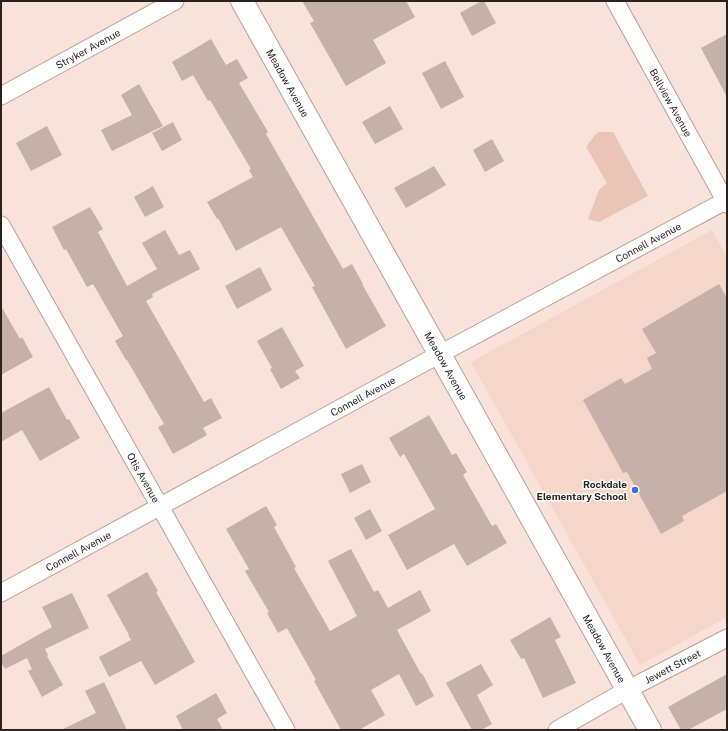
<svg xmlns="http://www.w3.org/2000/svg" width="728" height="731" viewBox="0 0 728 731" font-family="'Public Sans',sans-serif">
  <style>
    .built { fill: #f5d6cb }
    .green { fill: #eac4b7 }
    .building { fill: #c6b0a8 }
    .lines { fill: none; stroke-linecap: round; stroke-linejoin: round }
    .street-casing { stroke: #b5a098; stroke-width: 19 }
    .secondary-casing { stroke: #b5a098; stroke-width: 24 }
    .street { stroke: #fff; stroke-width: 17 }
    .secondary { stroke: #fff; stroke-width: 22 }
    .poi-dot { fill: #3671df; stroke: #fff; stroke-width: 1.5 }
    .labels { text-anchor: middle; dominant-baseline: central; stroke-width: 3; stroke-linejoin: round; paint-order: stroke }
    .street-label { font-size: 10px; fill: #2b221f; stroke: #fff }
    .poi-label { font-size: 10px; font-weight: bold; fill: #2b221f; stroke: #fff; text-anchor: end }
  </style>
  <rect width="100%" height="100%" fill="#f9e2da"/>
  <!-- built -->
  <polygon class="built" points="712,230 727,257 727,617 640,665 471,362"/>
  <!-- green -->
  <polygon class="green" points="599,132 613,132 648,196 599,222 588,219 599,190 607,183 586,147 595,135"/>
  <!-- building -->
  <g class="building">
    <polygon points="302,1 406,1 415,17 373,40 386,63 346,86 310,23 314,21"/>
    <polygon points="481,1 484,1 496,23 472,36 460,13"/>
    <polygon points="727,34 727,97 701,48"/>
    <polygon points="211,39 226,65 237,59 248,78 239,83 268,132 266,134 343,269 352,264 363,284 362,284 386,326 346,349 312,287 315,286 281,227 236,251 218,218 217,219 207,202 253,177 249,170 251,169 210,100 208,101 193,75 182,81 172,62"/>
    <polygon points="445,61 464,97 441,109 422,73"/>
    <polygon points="139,84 163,126 112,151 101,130 132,115 121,95"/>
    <polygon points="390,106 403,129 375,144 362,122"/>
    <polygon points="173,122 182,140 162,151 152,133"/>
    <polygon points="47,126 62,155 31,171 16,143"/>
    <polygon points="492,139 504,161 485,172 473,150"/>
    <polygon points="434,166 446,185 406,208 394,188"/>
    <polygon points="153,186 164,207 145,217 134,197"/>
    <polygon points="90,207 103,229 98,232 127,286 157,269 142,243 165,230 179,255 190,250 200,269 152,294 153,297 146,301 204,402 211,398 222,418 203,428 207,435 173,454 158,427 164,424 127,360 126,360 115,341 123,336 93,284 87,287 66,249 64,250 52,227"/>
    <polygon points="260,267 272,290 237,309 225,286"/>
    <polygon points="719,284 727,298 727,491 682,516 684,521 661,534 627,472 623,473 583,400 621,378 625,384 652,369 647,358 656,353 642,329"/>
    <polygon points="1,306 20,339 22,337 33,357 1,375"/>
    <polygon points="282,327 304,366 295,371 300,378 281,389 270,369 272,368 257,341"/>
    <polygon points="49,387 67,420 69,419 80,438 40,461 22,430 1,442 1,413"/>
    <polygon points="429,415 452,455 456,453 467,472 463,475 492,526 496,524 507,543 467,566 454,544 407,570 388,535 435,509 404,454 400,457 389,438"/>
    <polygon points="362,464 371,482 350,493 341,474"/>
    <polygon points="266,506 277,525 274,527 296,567 294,568 330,631 357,616 328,561 351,549 374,592 378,590 388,608 420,590 431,611 397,630 421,674 422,673 434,696 416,706 399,674 371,690 385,715 359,730 341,730 314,681 316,680 287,628 278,633 267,613 269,612 245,571 249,569 226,529"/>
    <polygon points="370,509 382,531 366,540 354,518"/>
    <polygon points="147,572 158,591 156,592 195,662 155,685 141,661 109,677 99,657 131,640 128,635 129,635 107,595"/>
    <polygon points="72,593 89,628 45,649 48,655 47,656 63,685 42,697 28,671 32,669 27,658 5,669 1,662 1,656 52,627 42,607"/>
    <polygon points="550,617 561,637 555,640 576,683 543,698 524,658 521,659 510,640"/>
    <polygon points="481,664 493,685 477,695 492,724 481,730 472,730 446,683"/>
    <polygon points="727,674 727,709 688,730 681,730 668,707"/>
    <polygon points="104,682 127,730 61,730 96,713 85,691"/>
    <polygon points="216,693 227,713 217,719 223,730 183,730 176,716"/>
  </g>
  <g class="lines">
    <defs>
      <g id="street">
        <path id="s1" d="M615,1L727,204"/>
        <path id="s2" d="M1,96L175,1"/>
        <path id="s3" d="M1,225L286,730"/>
        <path id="s4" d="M1,593L440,354L725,201"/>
        <path id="s5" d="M557,730L627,690L727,638"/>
      </g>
      <g id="secondary">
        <path id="s6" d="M242,1L650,730"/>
      </g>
    </defs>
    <!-- street casing -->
    <use href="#street" class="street-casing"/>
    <!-- secondary casing -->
    <use href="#secondary" class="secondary-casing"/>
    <!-- street -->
    <use href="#street" class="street"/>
    <!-- secondary -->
    <use href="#secondary" class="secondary"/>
  </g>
  <!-- markers -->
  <circle class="poi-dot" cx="635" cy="490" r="4"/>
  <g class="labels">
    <!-- street labels -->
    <g class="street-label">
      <text stroke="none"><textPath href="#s2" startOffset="99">Stryker Avenue</textPath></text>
      <text stroke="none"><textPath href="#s6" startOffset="94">Meadow Avenue</textPath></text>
      <text stroke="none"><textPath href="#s1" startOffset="116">Bellview Avenue</textPath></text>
      <text stroke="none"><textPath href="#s4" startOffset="736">Connell Avenue</textPath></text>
      <text stroke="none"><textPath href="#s6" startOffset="418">Meadow Avenue</textPath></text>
      <text stroke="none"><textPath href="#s4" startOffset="412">Connell Avenue</textPath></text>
      <text stroke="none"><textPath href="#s3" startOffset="290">Otis Avenue</textPath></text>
      <text stroke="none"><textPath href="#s4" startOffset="88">Connell Avenue</textPath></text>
      <text stroke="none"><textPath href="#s6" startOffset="742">Meadow Avenue</textPath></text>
      <text stroke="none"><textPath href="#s5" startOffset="132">Jewett Street</textPath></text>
    </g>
    <!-- poi labels -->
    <g class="poi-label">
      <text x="627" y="484">Rockdale<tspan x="627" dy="12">Elementary School</tspan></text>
    </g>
  </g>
  <!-- border -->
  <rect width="728" height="731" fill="none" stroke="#2b221f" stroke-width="4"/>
</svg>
